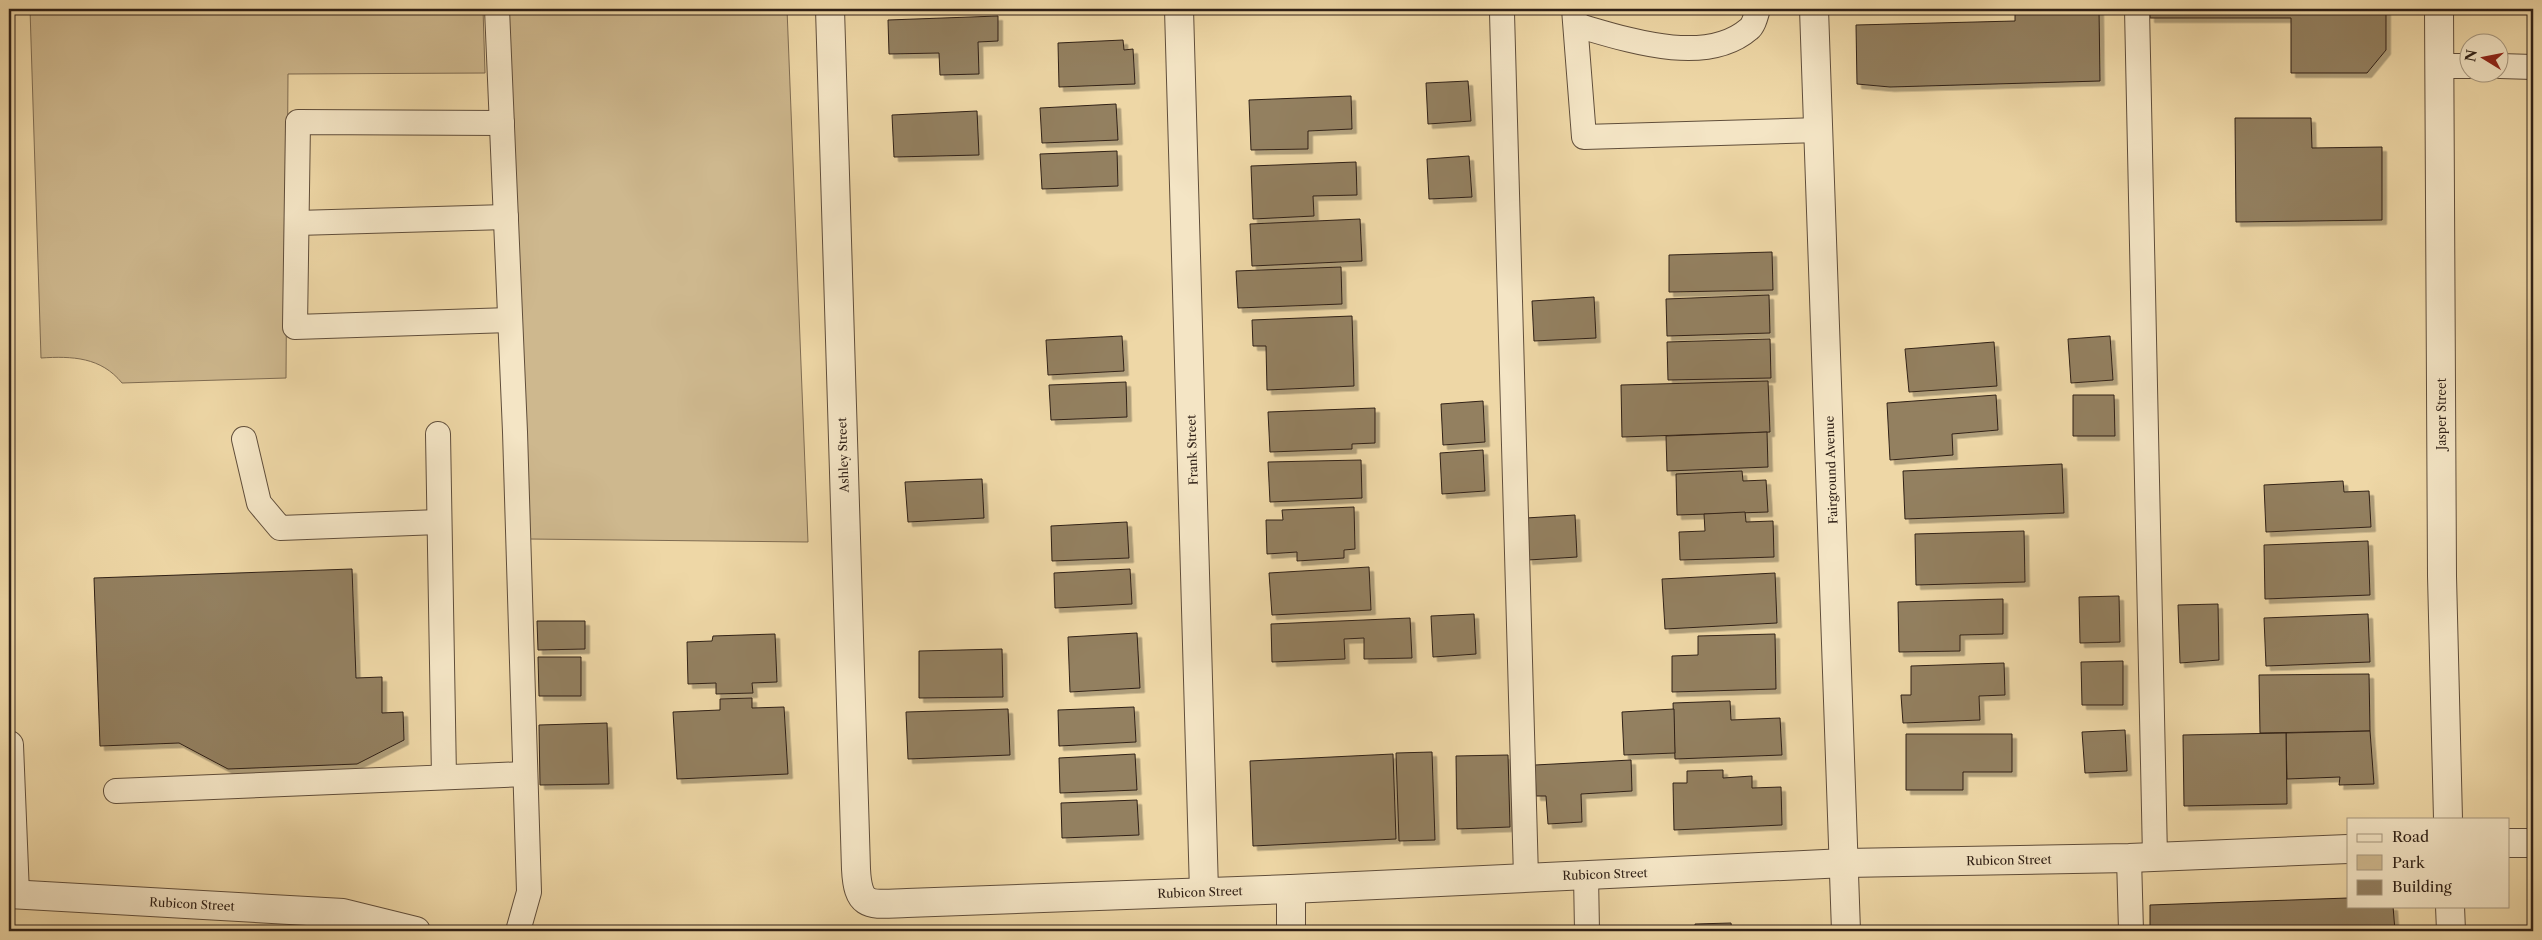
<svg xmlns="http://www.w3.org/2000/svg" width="2542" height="940" viewBox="0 0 2542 940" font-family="'Libre Caslon Text',serif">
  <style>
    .green { fill: #ceb88e; stroke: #7f6c52 }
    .building { fill: #938061; stroke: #302117; filter: url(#shadow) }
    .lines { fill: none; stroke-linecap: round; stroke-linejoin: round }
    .service-casing { stroke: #604e3b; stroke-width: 26 }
    .minor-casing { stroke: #604e3b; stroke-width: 30 }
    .service { stroke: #f4e5c5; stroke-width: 24 }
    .minor { stroke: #f4e5c5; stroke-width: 28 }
    .labels { text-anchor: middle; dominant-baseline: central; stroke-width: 4.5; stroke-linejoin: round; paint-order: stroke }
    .street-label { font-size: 12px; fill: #302117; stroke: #f4e5c5 }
  </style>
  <defs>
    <filter id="shadow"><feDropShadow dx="4.5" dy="4.5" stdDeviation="0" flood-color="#0004"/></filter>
  </defs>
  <rect width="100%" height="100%" fill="#eed7a6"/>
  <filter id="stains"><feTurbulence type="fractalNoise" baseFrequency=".004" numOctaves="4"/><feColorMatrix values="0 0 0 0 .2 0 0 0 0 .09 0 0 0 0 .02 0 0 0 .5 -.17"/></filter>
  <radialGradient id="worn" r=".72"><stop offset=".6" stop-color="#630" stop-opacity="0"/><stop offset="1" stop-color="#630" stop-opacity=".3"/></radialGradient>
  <!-- green -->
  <g class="green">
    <path d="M30,9H483L485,73L288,74L286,378L122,383C101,357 72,356 41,358Z"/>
    <polygon points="508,9 787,9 808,542 528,539"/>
  </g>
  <!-- building -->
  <g class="building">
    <polygon points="2015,9 2099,9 2100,81 1890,87 1857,84 1856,25 2015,21"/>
    <polygon points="2150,9 2386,9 2386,50 2367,73 2291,73 2291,18 2150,18"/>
    <polygon points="998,16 998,41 978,42 979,74 940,75 939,53 889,54 888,20"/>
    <polygon points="1123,40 1124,50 1133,49 1135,84 1059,87 1058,43"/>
    <polygon points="1468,81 1471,121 1428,124 1426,83"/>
    <polygon points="1351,96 1352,129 1308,131 1308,149 1251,150 1249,100"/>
    <polygon points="1116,104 1118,140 1042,143 1040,108"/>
    <polygon points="977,111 979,155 894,157 892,115"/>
    <polygon points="2235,118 2311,118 2312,148 2382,147 2382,220 2236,222"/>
    <polygon points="1117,151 1118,186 1042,189 1040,154"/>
    <polygon points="1469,156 1472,197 1429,199 1427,159"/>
    <polygon points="1356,162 1357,195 1313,196 1314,216 1253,219 1251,166"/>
    <polygon points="1360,219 1362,261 1252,266 1250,224"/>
    <polygon points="1772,252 1773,290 1669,292 1669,255"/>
    <polygon points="1341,267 1342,304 1238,308 1236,271"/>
    <polygon points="1769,295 1770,333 1667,336 1666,299"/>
    <polygon points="1594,297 1596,338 1534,341 1532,301"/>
    <polygon points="1352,316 1354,386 1267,390 1266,346 1253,346 1252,320"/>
    <polygon points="1122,336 1124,371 1048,375 1046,340"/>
    <polygon points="2110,336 2113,380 2071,383 2068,339"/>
    <polygon points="1770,339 1771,378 1668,380 1667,342"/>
    <polygon points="1994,342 1997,386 1909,392 1905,349"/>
    <polygon points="1768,381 1770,432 1622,437 1621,385"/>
    <polygon points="1126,382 1127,417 1051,420 1049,385"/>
    <polygon points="1996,395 1998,430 1952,434 1953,455 1890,460 1887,403"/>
    <polygon points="2073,395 2114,395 2115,436 2073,436"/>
    <polygon points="1483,401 1485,442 1443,445 1441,404"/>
    <polygon points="1375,408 1375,443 1352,444 1352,449 1270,452 1268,412"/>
    <polygon points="1767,432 1768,467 1667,471 1666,436"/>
    <polygon points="1483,450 1485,491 1442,494 1440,453"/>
    <polygon points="1361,460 1362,498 1270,502 1268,462"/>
    <polygon points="2062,464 2064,513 1905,519 1903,471"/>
    <polygon points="1742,471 1743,481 1766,480 1768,512 1677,515 1676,474"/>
    <polygon points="982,479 984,518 908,522 905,482"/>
    <polygon points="2343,481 2344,492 2369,491 2371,527 2266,532 2264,485"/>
    <polygon points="1354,507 1355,549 1344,550 1344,558 1297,561 1297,552 1267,554 1266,520 1283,520 1282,510"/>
    <polygon points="1745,512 1746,522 1773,521 1774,557 1680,560 1679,532 1705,531 1704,514"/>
    <polygon points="1575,515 1577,557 1528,560 1526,518"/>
    <polygon points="1127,522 1129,558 1052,561 1051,526"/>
    <polygon points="2024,531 2025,582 1916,585 1915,534"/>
    <polygon points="2368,541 2370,595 2265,599 2264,545"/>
    <polygon points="1369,567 1371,610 1272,615 1269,573"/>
    <polygon points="352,569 356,678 382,677 382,713 403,712 404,740 357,764 228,769 179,743 100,746 94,578"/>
    <polygon points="1130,569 1132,604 1055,608 1054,573"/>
    <polygon points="1775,573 1777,623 1665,629 1662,579"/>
    <polygon points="2119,596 2120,642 2080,643 2079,597"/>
    <polygon points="2003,599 2003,634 1960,635 1960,651 1899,652 1898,602"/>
    <polygon points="2218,604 2219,660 2180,663 2178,605"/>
    <polygon points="1474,614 1476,654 1433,657 1431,616"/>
    <polygon points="2368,614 2370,662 2266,666 2264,618"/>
    <polygon points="1410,618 1412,658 1364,659 1364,638 1344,639 1345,659 1272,662 1271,624"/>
    <polygon points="537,621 585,621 585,649 538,650"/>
    <polygon points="1137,633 1140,688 1070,692 1068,637"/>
    <polygon points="775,634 777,682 752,683 753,693 716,694 716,683 688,684 687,642 712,641 713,636"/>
    <polygon points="1775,634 1776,689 1672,692 1672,656 1698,655 1698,636"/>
    <polygon points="1002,649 1003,697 919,698 919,651"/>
    <polygon points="538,657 581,657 581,696 539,696"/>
    <polygon points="2123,661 2123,705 2082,705 2081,662"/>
    <polygon points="2004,663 2005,695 1979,696 1980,720 1903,723 1901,695 1911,695 1911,666"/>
    <polygon points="2369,674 2370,731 2260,733 2259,675"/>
    <polygon points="752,698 752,708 784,707 788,774 677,779 673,712 720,710 720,699"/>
    <polygon points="1730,701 1731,720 1780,718 1782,755 1675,759 1673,703"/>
    <polygon points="1134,707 1136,742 1059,746 1058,710"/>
    <polygon points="1008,709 1010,755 908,759 906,712"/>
    <polygon points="1674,709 1675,753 1624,755 1622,712"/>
    <polygon points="607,723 609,784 540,785 539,725"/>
    <polygon points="2125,730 2127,771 2085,773 2082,732"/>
    <polygon points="2370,731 2374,784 2339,785 2340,777 2287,779 2286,733"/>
    <polygon points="2286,733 2287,804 2184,806 2183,735"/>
    <polygon points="1906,734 2012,734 2012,772 1963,772 1963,790 1906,790"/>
    <polygon points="1432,752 1435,840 1399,841 1396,753"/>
    <polygon points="1135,754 1137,790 1060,793 1059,758"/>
    <polygon points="1393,754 1396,839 1253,846 1250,761"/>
    <polygon points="1508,755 1510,827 1457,829 1456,756"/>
    <polygon points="1631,760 1632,791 1581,794 1582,822 1548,824 1546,796 1536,796 1535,765"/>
    <polygon points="1723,770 1723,778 1752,776 1752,788 1781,787 1782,825 1674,830 1673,783 1687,783 1687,771"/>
    <polygon points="1137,800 1139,835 1062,838 1061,803"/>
    <polygon points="2348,898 2348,906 2393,906 2395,931 2150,931 2150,905"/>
    <polygon points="1731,923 1732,931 1695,931 1695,924"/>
  </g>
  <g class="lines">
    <defs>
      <g id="service">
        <polyline points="497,9 515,432 529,892 518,931"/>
        <polyline points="1574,9 1584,137 1819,130"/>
        <polyline points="2137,9 2155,857"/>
        <polyline points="1502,13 1526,877"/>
        <path d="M1576,25C1625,39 1705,67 1749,29C1754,25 1756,15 1758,9"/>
        <polyline points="2439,66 2470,66"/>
        <polyline points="2500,66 2533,67"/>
        <polyline points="502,123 298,122 295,327 510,320"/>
        <polyline points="297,223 506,217"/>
        <polyline points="438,434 444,777"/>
        <polyline points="244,439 259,503 280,528 439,522"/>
        <polyline points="116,791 525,774"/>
        <polyline points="2129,858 2131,931"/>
        <polyline points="1586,875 1587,931"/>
      </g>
      <g id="minor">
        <path d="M830,9L856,869C858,910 871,904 907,903L1291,889L1845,863L2129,858L2348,849"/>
        <polyline points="1179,9 1204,891"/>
        <polyline points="1814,9 1846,931"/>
        <polyline points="2439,9 2442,576 2448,819"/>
        <polyline points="9,745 15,894"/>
        <polyline points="2508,843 2533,843"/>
        <polyline points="1291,889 1291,931"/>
        <polyline points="9,894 343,913 416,931"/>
        <polyline points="2450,906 2451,931"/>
      </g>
    </defs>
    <!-- service casing -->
    <use href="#service" class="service-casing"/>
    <!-- minor casing -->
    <use href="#minor" class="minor-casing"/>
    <!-- service -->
    <use href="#service" class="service"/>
    <!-- minor -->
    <use href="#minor" class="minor"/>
  </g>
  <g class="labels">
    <!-- street labels -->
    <g class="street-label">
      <text transform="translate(2441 414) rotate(-90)">Jasper Street</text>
      <text transform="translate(1192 450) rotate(-92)">Frank Street</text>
      <text transform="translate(843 455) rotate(-92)">Ashley Street</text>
      <text transform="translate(1831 470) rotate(-92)">Fairground Avenue</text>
      <text transform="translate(2009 860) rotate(-1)">Rubicon Street</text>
      <text transform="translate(1605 874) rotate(-2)">Rubicon Street</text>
      <text transform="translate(1200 892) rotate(-2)">Rubicon Street</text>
      <text transform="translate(192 904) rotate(3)">Rubicon Street</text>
    </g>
  </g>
  <!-- margin -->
  <rect width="2542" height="940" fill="none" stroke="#eed7a6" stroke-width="30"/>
  <rect x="10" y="10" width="2522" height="920" fill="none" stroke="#302117" stroke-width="2.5"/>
  <rect x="15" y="15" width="2512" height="910" fill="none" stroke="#302117"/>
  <!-- legend -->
  <rect x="2347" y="818" width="162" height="90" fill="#f4e5c5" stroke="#a6977f"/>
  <rect x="2357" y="834" width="25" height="8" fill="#f4e5c5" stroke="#a6977f"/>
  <text x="2392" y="842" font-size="15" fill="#302117">Road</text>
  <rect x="2357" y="855" width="25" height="15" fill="#ceb88e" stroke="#a6977f"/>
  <text x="2392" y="868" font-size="15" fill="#302117">Park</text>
  <rect x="2357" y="880" width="25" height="15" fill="#938061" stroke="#a6977f"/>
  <text x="2392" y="892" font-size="15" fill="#302117">Building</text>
  <!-- north arrow -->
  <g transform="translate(2484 58) rotate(280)"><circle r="24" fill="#f4e5c5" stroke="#a6977f"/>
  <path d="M0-4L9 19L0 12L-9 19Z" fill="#8f2418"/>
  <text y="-8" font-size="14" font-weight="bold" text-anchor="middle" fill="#302117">N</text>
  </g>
  <rect width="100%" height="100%" filter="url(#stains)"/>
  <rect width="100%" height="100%" fill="url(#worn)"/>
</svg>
